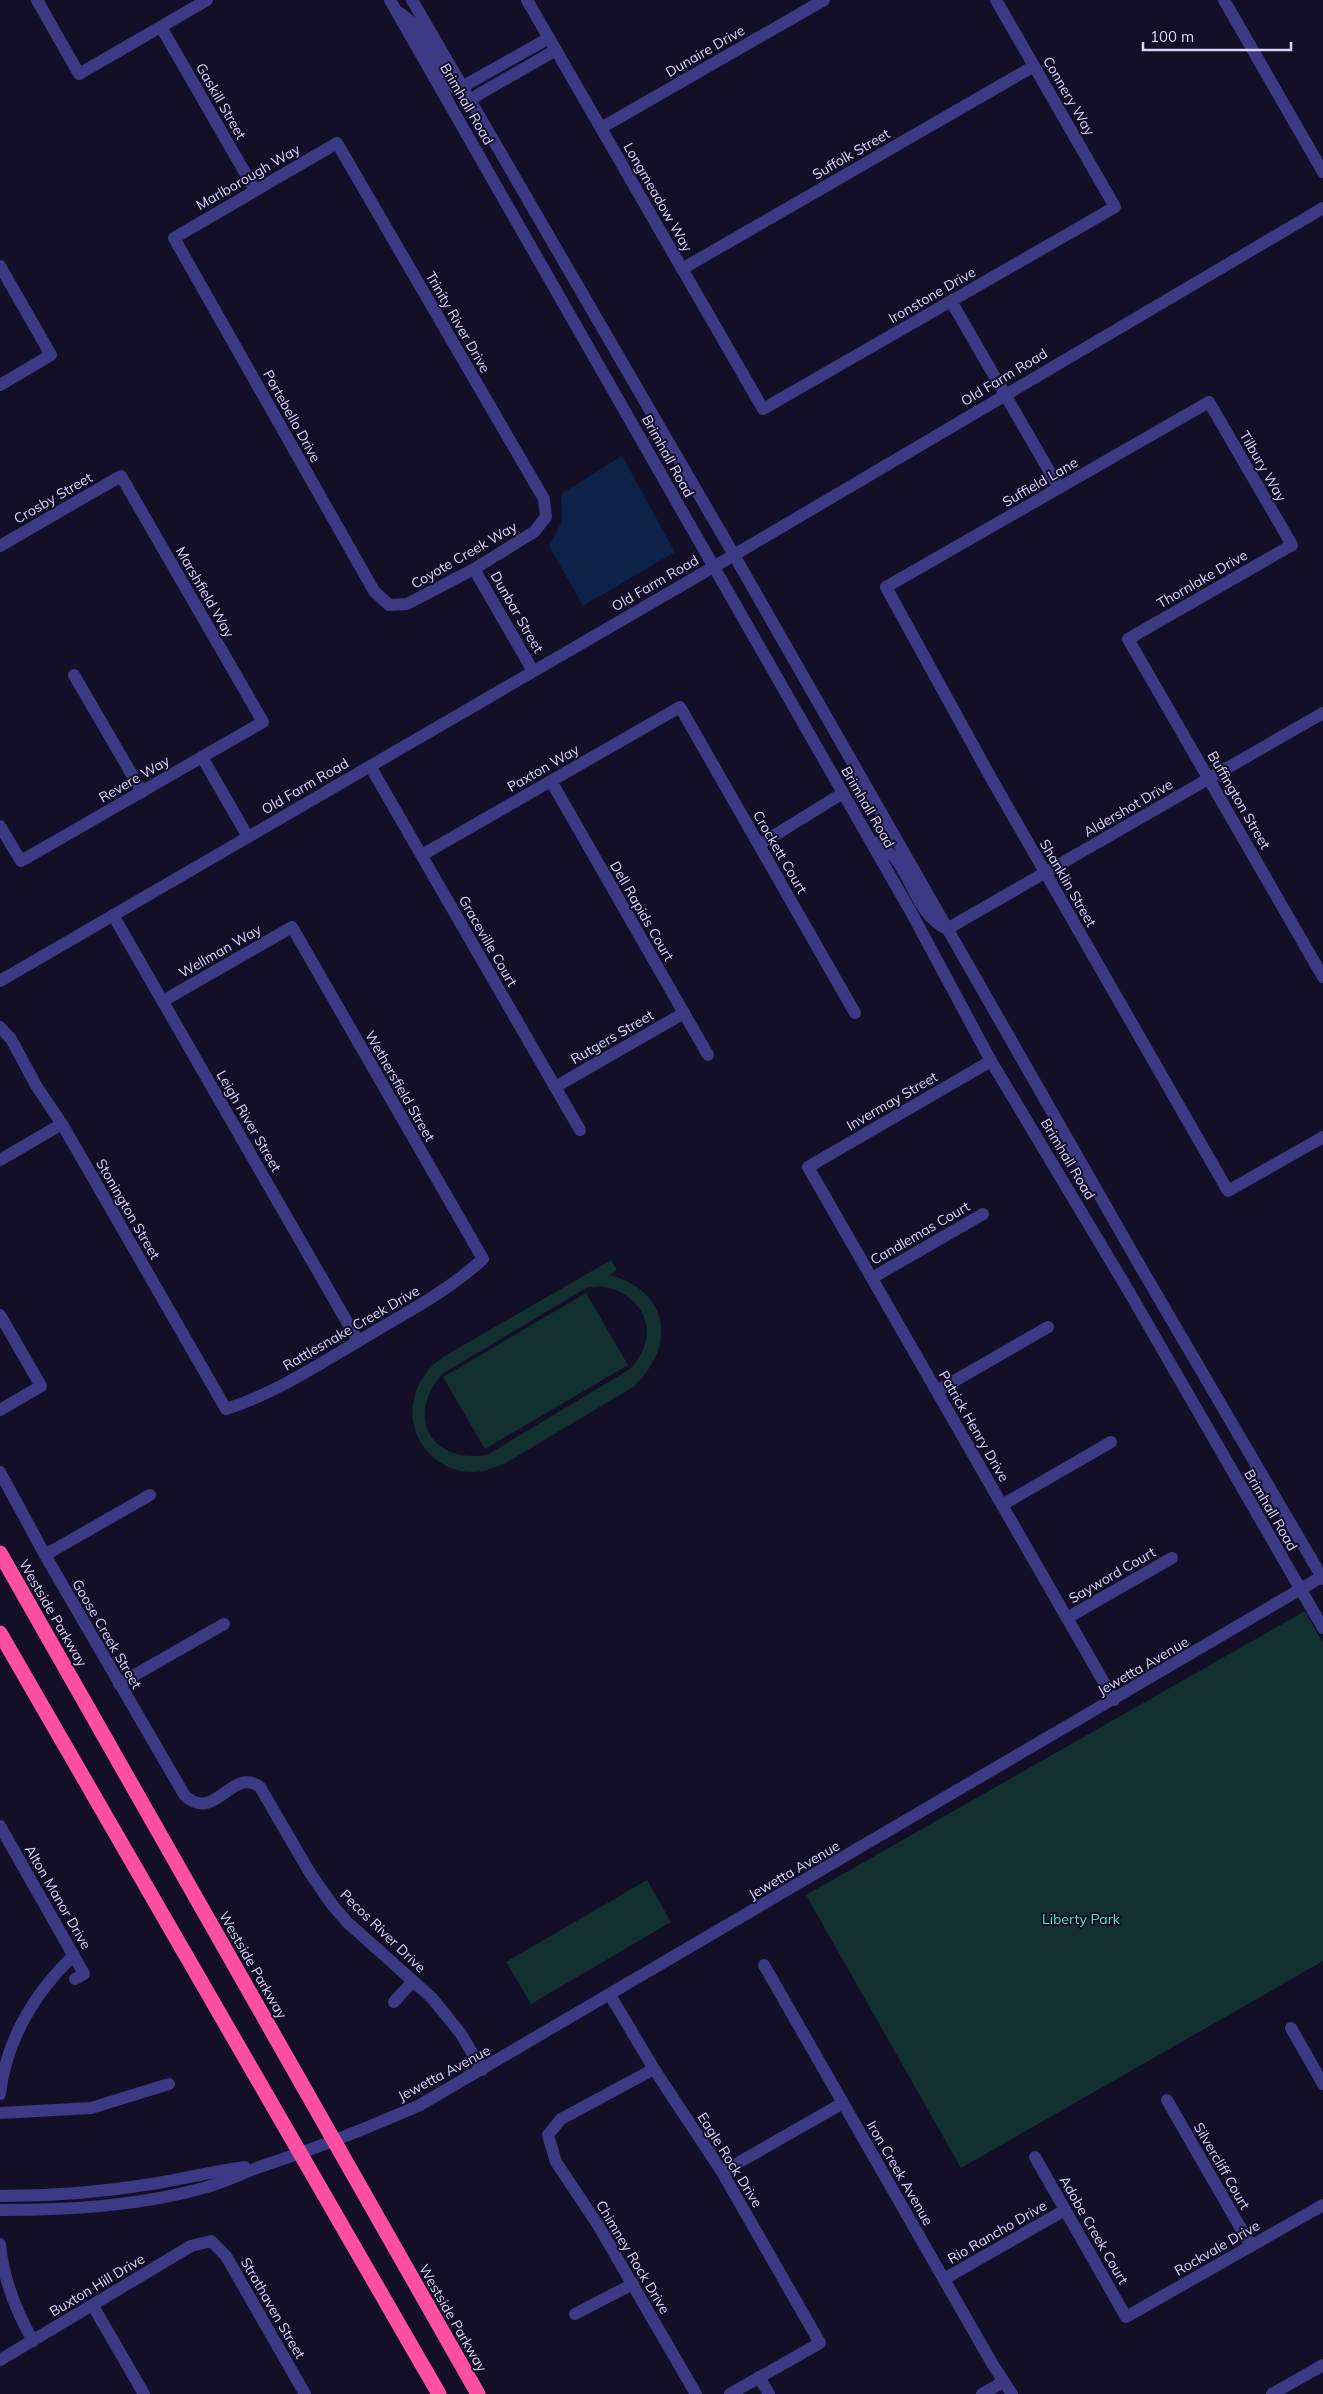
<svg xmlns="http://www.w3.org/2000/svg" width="1323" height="2394" viewBox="0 0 1323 2394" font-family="Mulish,sans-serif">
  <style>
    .green { fill: #12302f; fill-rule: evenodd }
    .water { fill: #0c2248 }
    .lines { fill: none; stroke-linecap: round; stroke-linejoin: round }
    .minor { stroke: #3d3a85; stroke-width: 12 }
    .highway { stroke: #ff4fa3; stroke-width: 15 }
    .labels { text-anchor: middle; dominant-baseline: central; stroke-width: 4; stroke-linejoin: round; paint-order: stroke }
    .street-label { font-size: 14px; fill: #d9d4ff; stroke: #130f26 }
    .park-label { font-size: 14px; fill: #5fe0c0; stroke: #130f26 }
  </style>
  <rect width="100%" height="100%" fill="#130f26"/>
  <!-- green -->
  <g class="green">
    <path d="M611,1260L617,1270L609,1275C670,1290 677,1347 633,1387L506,1463C495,1467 485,1472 473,1472C431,1472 402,1431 416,1392C419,1382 426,1373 432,1366C435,1363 441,1360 443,1357ZM602,1286C646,1295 662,1335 630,1369L487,1455C431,1464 405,1417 442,1374L586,1288Z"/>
    <polygon points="586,1293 628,1365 485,1449 443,1377"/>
    <polygon points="1305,1611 1323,1643 1323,1961 961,2168 806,1895"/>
    <polygon points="647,1880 671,1922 531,2004 506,1962"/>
  </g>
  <!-- water -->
  <polygon class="water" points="622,456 675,552 583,606 549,546 562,521 561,494"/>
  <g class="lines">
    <!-- minor -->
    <g class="minor">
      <polyline points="37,0 79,74 207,0"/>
      <polyline points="390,0 911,912 991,1061 1128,1290 1323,1628"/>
      <polyline points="412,0 734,555 1140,1266 1323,1579"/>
      <polyline points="527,0 763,409 1115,207 996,0"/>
      <polyline points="1224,0 1323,172"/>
      <polyline points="400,13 415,25 450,83 469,100 556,50"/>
      <polyline points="161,27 255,190"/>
      <polyline points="462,87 549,38"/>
      <polyline points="601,128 824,0"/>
      <polygon points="337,143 544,499 546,517 534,532 474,569 407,604 389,605 374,591 174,238"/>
      <polyline points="0,266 51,355 0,385"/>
      <polyline points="682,269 1034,66"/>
      <polyline points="951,301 1059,488"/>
      <polyline points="0,546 121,476 263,722 21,861 0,826"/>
      <polyline points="474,569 533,671"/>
      <polyline points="74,675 142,792"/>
      <polyline points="202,757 248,837"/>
      <polyline points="370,766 580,1130"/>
      <polyline points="551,781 708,1055"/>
      <path d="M873,842C880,847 890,852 895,858C914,882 918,915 947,929L1323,713"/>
      <polyline points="759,845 843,793"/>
      <polyline points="422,855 680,707 855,1013"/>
      <polyline points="113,915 358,1341"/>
      <polyline points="1323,977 1128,639 1292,545 1209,402 886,587 991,778 1228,1191 1323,1137"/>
      <polyline points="0,981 734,555 1323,208"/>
      <path d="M0,1027L11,1039L37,1087L62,1124L226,1409C274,1394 318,1365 362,1339C403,1314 447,1292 483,1259L292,927L163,1001"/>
      <polyline points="991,1061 808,1167 1114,1700"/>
      <polyline points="555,1087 684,1013"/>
      <polyline points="0,1160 62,1124"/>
      <polyline points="872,1278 983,1214"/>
      <polyline points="0,1315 41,1386 0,1410"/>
      <polyline points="937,1391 1048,1327"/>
      <path d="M0,1472L45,1555L185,1796C216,1823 232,1766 260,1787L310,1873L333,1906L347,1922L432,1998L461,2034L482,2070"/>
      <polyline points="1002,1505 1111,1442"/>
      <polyline points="45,1555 150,1495"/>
      <polyline points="1067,1618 1172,1558"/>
      <polyline points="119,1684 224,1624"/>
      <polyline points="0,1826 84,1974 75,1979"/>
      <polyline points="764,1965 993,2365 1012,2394"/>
      <polyline points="610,1995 654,2069 722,2172 820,2343 730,2394"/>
      <polyline points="394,2002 413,1981"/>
      <polyline points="1291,2028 1323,2084"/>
      <polyline points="654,2069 561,2119 548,2135 556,2162 598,2225 696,2394"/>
      <path d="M0,2094C6,2040 35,1992 74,1955"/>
      <polyline points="1167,2100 1251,2246"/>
      <polyline points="0,2113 91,2108 169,2084"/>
      <polyline points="1035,2157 1126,2317 1323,2205"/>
      <polyline points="722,2172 843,2103"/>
      <path d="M0,2196C53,2196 105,2192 158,2183C187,2178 215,2171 245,2167"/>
      <path d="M0,2210C69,2210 141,2206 207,2187C228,2181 247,2171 268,2164C320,2147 370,2127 420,2105L1323,1576"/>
      <path d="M0,2244C3,2279 16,2311 33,2341"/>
      <polyline points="944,2279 1065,2210"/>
      <polyline points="93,2306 144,2394"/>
      <polyline points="575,2314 633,2284"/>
      <polyline points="0,2360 191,2246 211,2241 226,2256 305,2394"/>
      <polyline points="759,2377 769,2394"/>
      <polyline points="982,2394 1003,2382"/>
      <polyline points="1272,2394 1323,2365"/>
    </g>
    <!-- highway -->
    <g class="highway">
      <polyline points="0,1553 478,2394"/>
      <polyline points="0,1633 439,2394"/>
    </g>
  </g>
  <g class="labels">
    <!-- street labels -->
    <g class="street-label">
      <text transform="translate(705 51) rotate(-30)">Dunaire Drive</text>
      <text transform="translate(1069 96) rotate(60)">Connery Way</text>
      <text transform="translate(221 101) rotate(60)">Gaskill Street</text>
      <text transform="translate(467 104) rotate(60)">Brimhall Road</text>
      <text transform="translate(851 154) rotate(-30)">Suffolk Street</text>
      <text transform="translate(248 177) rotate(-30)">Marlborough Way</text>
      <text transform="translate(658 197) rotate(60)">Longmeadow Way</text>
      <text transform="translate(932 295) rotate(-30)">Ironstone Drive</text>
      <text transform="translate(458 322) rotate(60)">Trinity River Drive</text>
      <text transform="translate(1004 377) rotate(-31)">Old Farm Road</text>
      <text transform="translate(292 416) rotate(61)">Portebello Drive</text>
      <text transform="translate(668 456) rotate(61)">Brimhall Road</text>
      <text transform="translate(1263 466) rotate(60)">Tilbury Way</text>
      <text transform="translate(1040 482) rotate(-30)">Suffield Lane</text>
      <text transform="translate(53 498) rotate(-30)">Crosby Street</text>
      <text transform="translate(464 555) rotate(-30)">Coyote Creek Way</text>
      <text transform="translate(1202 579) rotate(-30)">Thornlake Drive</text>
      <text transform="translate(655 583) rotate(-30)">Old Farm Road</text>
      <text transform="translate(205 592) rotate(60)">Marshfield Way</text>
      <text transform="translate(517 612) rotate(60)">Dunbar Street</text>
      <text transform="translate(543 768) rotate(-30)">Paxton Way</text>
      <text transform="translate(134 779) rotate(-30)">Revere Way</text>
      <text transform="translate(305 786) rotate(-30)">Old Farm Road</text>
      <text transform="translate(1239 800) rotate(60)">Buffington Street</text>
      <text transform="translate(868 807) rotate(60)">Brimhall Road</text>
      <text transform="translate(1128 808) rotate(-30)">Aldershot Drive</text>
      <text transform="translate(780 852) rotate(60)">Crockett Court</text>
      <text transform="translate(1068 883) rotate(60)">Shanklin Street</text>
      <text transform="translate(642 911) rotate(60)">Dell Rapids Court</text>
      <text transform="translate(488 941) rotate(60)">Graceville Court</text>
      <text transform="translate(220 951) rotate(-30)">Wellman Way</text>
      <text transform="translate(612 1037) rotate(-30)">Rutgers Street</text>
      <text transform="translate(400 1086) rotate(60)">Wethersfield Street</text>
      <text transform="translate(892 1101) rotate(-30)">Invermay Street</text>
      <text transform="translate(249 1121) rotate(60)">Leigh River Street</text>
      <text transform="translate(1068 1159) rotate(59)">Brimhall Road</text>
      <text transform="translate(128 1209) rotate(60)">Stonington Street</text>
      <text transform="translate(920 1233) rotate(-30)">Candlemas Court</text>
      <text transform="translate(351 1328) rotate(-30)">Rattlesnake Creek Drive</text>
      <text transform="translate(974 1426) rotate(60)">Patrick Henry Drive</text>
      <text transform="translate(1271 1510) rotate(60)">Brimhall Road</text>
      <text transform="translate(1112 1575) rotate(-30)">Sayword Court</text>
      <text transform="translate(53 1613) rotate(60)">Westside Parkway</text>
      <text transform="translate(107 1634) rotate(60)">Goose Creek Street</text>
      <text transform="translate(1143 1666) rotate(-30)">Jewetta Avenue</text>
      <text transform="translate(794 1870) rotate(-30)">Jewetta Avenue</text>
      <text transform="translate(58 1897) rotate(60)">Alton Manor Drive</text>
      <text transform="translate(383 1931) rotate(44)">Pecos River Drive</text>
      <text transform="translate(253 1965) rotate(60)">Westside Parkway</text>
      <text transform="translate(444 2073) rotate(-28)">Jewetta Avenue</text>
      <text transform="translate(730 2160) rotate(58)">Eagle Rock Drive</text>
      <text transform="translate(1222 2166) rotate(60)">Silvercliff Court</text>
      <text transform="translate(900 2173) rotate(60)">Iron Creek Avenue</text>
      <text transform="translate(1094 2230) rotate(60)">Adobe Creek Court</text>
      <text transform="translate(997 2232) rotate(-30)">Rio Rancho Drive</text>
      <text transform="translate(1217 2248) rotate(-30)">Rockvale Drive</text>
      <text transform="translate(633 2257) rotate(59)">Chimney Rock Drive</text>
      <text transform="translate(97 2285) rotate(-31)">Buxton Hill Drive</text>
      <text transform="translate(273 2308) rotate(60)">Strathaven Street</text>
      <text transform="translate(453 2318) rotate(60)">Westside Parkway</text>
    </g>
    <!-- park labels -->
    <g class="park-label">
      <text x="1081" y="1919">Liberty Park</text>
    </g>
  </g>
  <!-- scale -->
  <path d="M1143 42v8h148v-8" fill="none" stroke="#d9d4ff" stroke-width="2.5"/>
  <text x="1150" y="42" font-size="15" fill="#d9d4ff" stroke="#130f26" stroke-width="4" paint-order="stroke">100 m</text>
</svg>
